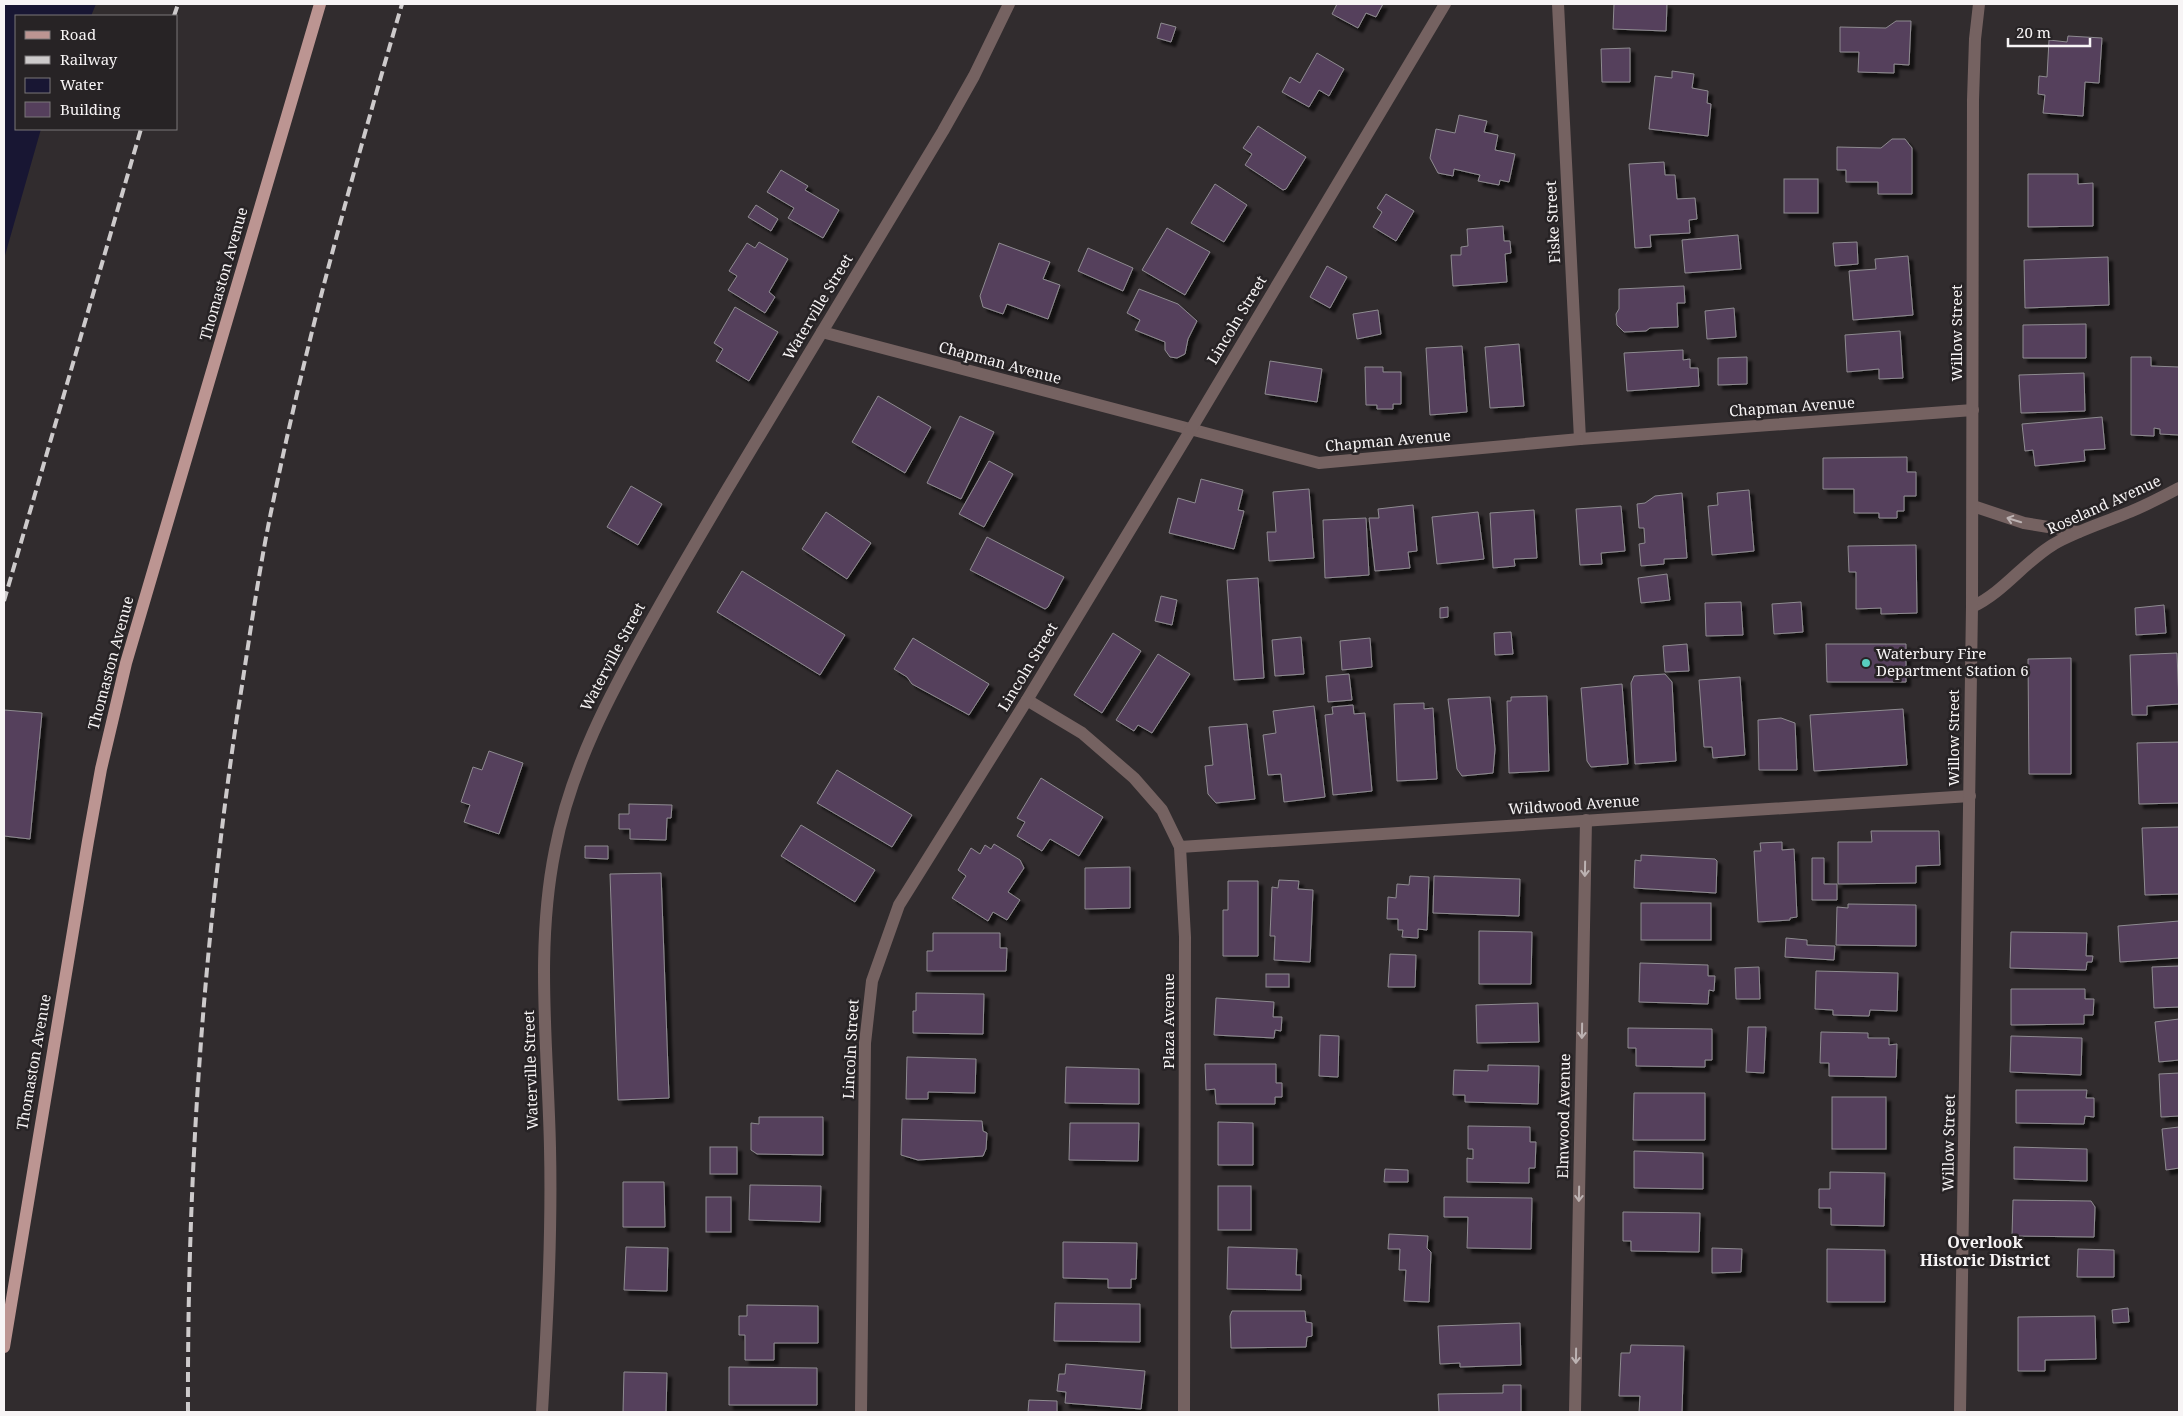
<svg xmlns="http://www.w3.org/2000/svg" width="2183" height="1416" font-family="'Noto Serif',serif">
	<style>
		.water { fill: #181633 }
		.building { fill: #553f5c; stroke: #8e8b90; filter: url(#shadow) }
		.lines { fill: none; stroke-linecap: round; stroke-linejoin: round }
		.minor { stroke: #756261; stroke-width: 12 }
		.major { stroke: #bc9592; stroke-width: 12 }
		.rail { stroke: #cdcacb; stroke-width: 4; stroke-dasharray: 10 5; stroke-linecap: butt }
		.oneway { stroke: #bcb2b2 }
		.poi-dot { fill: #58cec0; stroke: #272325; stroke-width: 2 }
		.labels { text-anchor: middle; stroke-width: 5; stroke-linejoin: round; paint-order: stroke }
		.street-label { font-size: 15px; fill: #f7f4f5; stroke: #272325 }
		.poi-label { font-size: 15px; fill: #f7f4f5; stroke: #272325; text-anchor: start }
		.neighbourhood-label { font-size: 16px; font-weight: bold; fill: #f7f4f5; stroke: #272325 }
	</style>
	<defs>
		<filter id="shadow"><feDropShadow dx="4.5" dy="4.5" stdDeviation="1" flood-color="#0009"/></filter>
	</defs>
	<rect width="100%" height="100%" fill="#312c2e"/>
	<path class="water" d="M4,4H96L91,16H16V129H41L4,259Z"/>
	<g class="building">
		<path d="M1337,4H1383L1376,17L1366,13L1358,28L1332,14Z"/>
		<path d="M1614,4H1667L1666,31L1613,29Z"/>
		<path d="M1896,21H1911L1909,65L1894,64V73L1858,72L1859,52H1840V27L1886,28Z"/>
		<path d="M1161,23L1176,27L1171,42L1157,38Z"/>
		<path d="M2068,36L2102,38L2099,83L2085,82L2083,116L2043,113L2045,95L2038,94L2039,76L2047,77L2049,40L2067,42Z"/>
		<path d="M1630,48V82H1602L1601,49Z"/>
		<path d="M1317,53L1344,69L1329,96L1319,90L1309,107L1282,92L1290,77L1300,83Z"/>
		<path d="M1672,71L1694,74L1692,88L1708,91L1707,103L1711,104L1708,136L1649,129L1655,76L1672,78Z"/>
		<path d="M1459,115L1487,121L1484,132L1498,135L1495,150L1515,154L1509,182L1500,180L1499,185L1478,181L1480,175L1454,169L1453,176L1438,173L1430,158L1436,129L1455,133Z"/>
		<path d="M1258,126L1306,157L1286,189L1283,190L1245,165L1252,154L1243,148Z"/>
		<path d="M1892,139H1905L1912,148V194H1878V182H1846V170H1837V147L1881,148Z"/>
		<path d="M1664,162L1665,175H1675L1677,199L1695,198L1697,219L1689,220L1690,233L1650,235L1651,247L1635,248L1629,164Z"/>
		<path d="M781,170L808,186L805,190L839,210L823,238L788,218L794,208L767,192Z"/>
		<path d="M2028,174H2078V184L2093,183V226L2028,227Z"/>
		<rect x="1784" y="179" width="34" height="34"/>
		<path d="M1215,184L1247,205L1224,242L1191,223Z"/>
		<path d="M1386,194L1414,211L1396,241L1373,227L1382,212L1377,208Z"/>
		<path d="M756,205L778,219L771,231L748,217Z"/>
		<path d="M1503,226L1504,241H1510L1511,253L1505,254L1507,282L1453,286L1451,255H1461V247L1468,246L1467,229Z"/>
		<path d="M1167,228L1210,252L1185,295L1142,270Z"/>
		<path d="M1738,235L1741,269L1685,273L1682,240Z"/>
		<path d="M759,242L788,259L769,292L775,297L765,313L728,290L737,276L729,271L747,243L755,248Z"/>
		<path d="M1857,242L1858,264L1835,266L1833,243Z"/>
		<path d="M999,243L1050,262L1043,279L1060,285L1048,319L1007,304L1003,314L983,307L980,296Z"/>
		<path d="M1088,248L1133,268L1123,291L1078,271Z"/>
		<path d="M1908,256L1913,315L1853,320L1849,271L1876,269L1875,259Z"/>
		<path d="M2108,257L2109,305L2025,308L2024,260Z"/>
		<path d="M1327,266L1347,277L1330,308L1310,297Z"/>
		<path d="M1684,286L1685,303H1677L1678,327L1650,328L1646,331L1624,332L1617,325L1616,314L1619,309V289Z"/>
		<path d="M1139,289L1178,304L1197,321L1188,339L1185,354L1177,358L1170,357L1165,350V342L1135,330L1140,320L1127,313Z"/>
		<path d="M735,307L778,332L749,381L716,361L723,349L714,343Z"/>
		<path d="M1734,308L1736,337L1707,339L1705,311Z"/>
		<path d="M1378,310L1381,334L1357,339L1353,314Z"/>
		<path d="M2086,324V358H2023V325Z"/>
		<path d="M1900,331L1903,378L1879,379V369L1847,372L1845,335Z"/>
		<path d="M1519,344L1524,406L1490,408L1485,347Z"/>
		<path d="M1462,346L1467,412L1430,415L1426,348Z"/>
		<path d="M1683,350V360L1690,359V368H1698L1699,386L1627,391L1624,353Z"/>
		<path d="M1747,357V384L1718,385V358Z"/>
		<path d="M2131,357H2151V366L2179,367V435L2160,434V429L2154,428V436L2131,435Z"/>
		<path d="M1270,361L1322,369L1317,402L1265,394Z"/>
		<path d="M1365,367H1383V372H1401V404H1393V409H1377V405H1366Z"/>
		<path d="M2084,373L2085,411L2021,413L2019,375Z"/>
		<path d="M878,396L931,427L905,473L852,442Z"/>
		<path d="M960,416L994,432L961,499L927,483Z"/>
		<path d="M2102,417L2105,449L2084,450L2085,461L2035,466L2033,450L2025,451L2022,424Z"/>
		<path d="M1907,457V472H1916V496H1904V511H1897V518H1879V513H1854V489H1823V458Z"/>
		<path d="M989,461L1013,474L984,527L959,514Z"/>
		<path d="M1201,479L1243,490L1238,510L1244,511L1234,549L1169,533L1178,498L1195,503Z"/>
		<path d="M631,486L662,504L638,545L607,527Z"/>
		<path d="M1309,489L1314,558L1269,561L1267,532H1276L1273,492Z"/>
		<path d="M1749,490L1754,551L1712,555L1708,506L1718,505L1717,493Z"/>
		<path d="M1682,493L1687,558L1664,559V564L1641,566L1639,544L1645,543L1644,528H1639L1637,504L1645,503L1655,496Z"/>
		<path d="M1413,505L1417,551L1408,552L1410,568L1375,571L1369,518H1379L1378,509Z"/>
		<path d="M1621,506L1625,551L1601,553L1602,564L1580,565L1576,509Z"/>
		<path d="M1534,510L1537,558L1514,559L1515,566L1493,568L1490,513Z"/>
		<path d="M826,512L871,543L847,579L802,549Z"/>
		<path d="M1478,512L1484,559L1437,564L1432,517Z"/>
		<path d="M1366,518L1369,575L1325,578L1323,520Z"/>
		<path d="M987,537L1064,577L1048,607L1045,609L970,570Z"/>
		<path d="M1916,545L1917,613L1881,614V608L1856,609V572H1849L1848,546Z"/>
		<path d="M742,571L845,635L820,675L717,612Z"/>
		<path d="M1667,574L1670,600L1641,603L1638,578Z"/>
		<path d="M1258,578L1264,678L1234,680L1227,580Z"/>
		<path d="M1161,596L1177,600L1172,625L1155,621Z"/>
		<path d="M1741,602L1743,635L1706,636L1705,603Z"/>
		<path d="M1801,602L1803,632L1774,634L1772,604Z"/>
		<path d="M2164,605L2166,633L2136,635L2135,608Z"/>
		<path d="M1448,607V617L1440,618V608Z"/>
		<path d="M1511,632L1513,654L1495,655L1494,633Z"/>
		<path d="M1113,633L1141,651L1102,713L1074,695Z"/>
		<path d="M1301,637L1304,674L1275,676L1272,640Z"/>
		<path d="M913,638L989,684L969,715L912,684L907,677L894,669Z"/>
		<path d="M1370,638L1372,667L1342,670L1340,641Z"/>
		<path d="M1687,644L1689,671L1665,672L1663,646Z"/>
		<path d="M1826,644H1906V682H1827Z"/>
		<path d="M2177,653L2179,704L2147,706V715H2132L2130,655Z"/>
		<path d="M1158,654L1190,674L1152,733L1138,725L1134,731L1116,720Z"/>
		<path d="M2071,658V774H2029L2028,659Z"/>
		<path d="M1349,674L1352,700L1328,702L1326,676Z"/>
		<path d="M1665,674L1672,682L1676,761L1635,764L1631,683L1634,676Z"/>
		<path d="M1740,677L1745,755L1713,758L1712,747H1704L1699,680Z"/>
		<path d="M1622,684L1628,764L1591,767L1587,761L1581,688Z"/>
		<path d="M1547,696L1549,771L1509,773L1507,701H1511V697Z"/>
		<path d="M1490,697L1495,749L1493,773L1462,776L1457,769L1448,699Z"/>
		<path d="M1424,703V709L1433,708L1437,779L1397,781L1394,704Z"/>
		<path d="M1353,705L1354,714L1365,713L1372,791L1333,795L1325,715L1333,714L1332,707Z"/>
		<path d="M1314,706L1325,797L1284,802L1281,774L1268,775L1263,735L1276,733L1273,711Z"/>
		<path d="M1903,709L1907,765L1814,771L1810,715Z"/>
		<path d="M4,710L42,713L30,839L4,836Z"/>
		<path d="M1781,718L1795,723L1797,770H1759L1758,720Z"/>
		<path d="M1247,724L1255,799L1216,803L1208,794L1205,766L1213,765L1209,727Z"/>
		<path d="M2179,742V803L2139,804L2137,743Z"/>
		<path d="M489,751L523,763L499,834L464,822L470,805L461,802L473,767L482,770Z"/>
		<path d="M837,770L912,815L892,847L817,803Z"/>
		<path d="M1041,778L1103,817L1079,856L1050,839L1042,851L1017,836L1025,822L1017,818Z"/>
		<path d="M629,804L672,805L671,818H667L666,840L630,839V829H619V814H629Z"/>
		<path d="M801,825L875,870L855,902L781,856Z"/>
		<path d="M2179,827V894L2145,895L2142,828Z"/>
		<path d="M1871,831H1939L1940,865L1916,866V883L1838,884V842H1872Z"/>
		<path d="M1782,842V850L1794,849L1797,917L1790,918V920L1758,922L1754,851H1761L1760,843Z"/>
		<path d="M994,844L1020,860L1024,868L1008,892L1020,900L1007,920L993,912L988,921L952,898L966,876L958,870L971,848L980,854L985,845L991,849Z"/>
		<path d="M585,846H608V859L585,858Z"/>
		<path d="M1641,855L1715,859L1717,861L1716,893L1634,888L1635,860L1641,861Z"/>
		<path d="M1812,858H1824V884H1837V900H1812Z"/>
		<path d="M1130,867V908L1085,909V868Z"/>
		<path d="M661,873L669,1098L618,1100L610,874Z"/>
		<path d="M1410,876L1429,877L1427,930L1418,929V938L1402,937L1403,930H1398V919H1387L1388,897L1396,898L1397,884L1409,885Z"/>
		<path d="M1434,876L1520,879L1519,916L1433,913Z"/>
		<path d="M1279,880L1299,881L1298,889L1313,890L1310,962L1274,960L1275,936H1270L1272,887L1278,888Z"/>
		<path d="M1228,881H1258V956H1223V910H1228Z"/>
		<rect x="1641" y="903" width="70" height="37"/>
		<path d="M1848,904L1916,905V946L1836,945L1837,907L1848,908Z"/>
		<path d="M2179,921V958L2120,962L2118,926Z"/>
		<path d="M1479,931L1532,932L1531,984H1479Z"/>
		<path d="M2011,932L2087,933L2086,956H2093L2092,962H2087L2086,970L2010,968Z"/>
		<path d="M933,933H1000V948H1007L1006,971H927V951H933Z"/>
		<path d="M1786,938L1807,940V945L1835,946L1834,960L1785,957Z"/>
		<path d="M1390,954L1416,955L1415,987H1388Z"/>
		<path d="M1640,963L1708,965V976H1715L1714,991L1709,990L1708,1004L1639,1002Z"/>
		<path d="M2179,966V1007L2154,1008L2152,967Z"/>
		<path d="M1759,967L1760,999H1736L1735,968Z"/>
		<path d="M1816,971L1898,973L1897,1011L1870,1010L1869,1016L1833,1015V1010L1815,1009Z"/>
		<rect x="1266" y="974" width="23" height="13"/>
		<path d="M2011,989H2085V999H2094L2093,1015H2084V1024L2011,1025Z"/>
		<path d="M916,993L984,994L983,1034L913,1033V1011H916Z"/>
		<path d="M1216,998L1274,1002L1273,1017H1282L1281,1031L1275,1030L1274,1038L1214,1035Z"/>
		<path d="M1538,1003L1539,1042L1477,1043L1476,1005Z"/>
		<path d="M2179,1019V1060L2159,1062L2155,1022Z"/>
		<path d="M1748,1027H1766L1764,1073L1746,1072Z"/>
		<path d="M1628,1028L1712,1029V1060H1705V1067L1636,1066V1048H1628Z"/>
		<path d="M1821,1032L1868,1033V1038H1889V1045L1897,1044L1896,1077L1829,1076V1063H1820Z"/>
		<path d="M1320,1035L1339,1036L1338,1077L1319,1076Z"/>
		<path d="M2011,1036L2082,1038L2081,1075L2010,1072Z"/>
		<path d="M907,1057L976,1059L975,1093L928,1092V1099H906Z"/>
		<path d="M1205,1064H1276V1083H1282V1097H1275V1104H1216L1215,1089L1206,1090Z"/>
		<path d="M1488,1065L1539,1066L1538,1104L1465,1102V1095H1453L1454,1070L1488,1071Z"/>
		<path d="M1066,1067L1139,1069V1104L1065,1103Z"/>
		<path d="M2179,1073V1116L2161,1117L2159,1074Z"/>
		<path d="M2016,1090H2087L2086,1098H2094V1117L2085,1116L2084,1124L2016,1123Z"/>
		<path d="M1634,1093H1705V1140H1633Z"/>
		<rect x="1832" y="1097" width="54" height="52"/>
		<path d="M759,1117H823V1155L757,1154L751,1150V1123L759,1124Z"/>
		<path d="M902,1119L982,1121L983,1131L987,1133L986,1149L983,1156L918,1160L901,1155Z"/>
		<path d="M1218,1122L1253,1123V1165H1218Z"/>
		<path d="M1070,1123H1139L1138,1161L1069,1160Z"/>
		<path d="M1468,1126L1530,1127V1142H1536L1535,1168H1529V1183L1467,1182V1158L1473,1159V1149H1468Z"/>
		<path d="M2179,1127V1168L2166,1170L2162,1129Z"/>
		<rect x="710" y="1147" width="27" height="27"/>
		<path d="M2014,1147L2087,1149V1181L2014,1179Z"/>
		<path d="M1634,1151L1703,1153V1189L1634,1188Z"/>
		<path d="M1385,1169L1408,1170V1182H1384Z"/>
		<path d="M1830,1172L1885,1173L1884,1226L1831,1225V1208H1819V1189H1830Z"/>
		<path d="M623,1182H664L665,1227H623Z"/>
		<path d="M750,1185L821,1186L820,1222L749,1220Z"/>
		<rect x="1218" y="1186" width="33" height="44"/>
		<rect x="706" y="1197" width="25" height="35"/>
		<path d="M1444,1197L1532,1198L1531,1249L1467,1248L1468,1217H1444Z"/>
		<path d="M2013,1200L2091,1201L2095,1207L2094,1237L2012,1236Z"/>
		<path d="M1623,1212L1700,1213L1699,1252L1631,1251V1241H1623Z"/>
		<path d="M1389,1234L1428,1236L1427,1248L1431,1252L1429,1302L1404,1301L1406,1270H1399L1400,1249H1388Z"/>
		<path d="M1063,1242L1137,1243L1136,1279H1131V1288H1108V1279L1063,1278Z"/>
		<path d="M626,1247L668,1248L667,1291L624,1290Z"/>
		<path d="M1228,1247L1297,1249L1296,1275H1301V1290L1227,1289Z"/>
		<path d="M1712,1248L1742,1249L1741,1272L1712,1273Z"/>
		<path d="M1827,1249L1885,1250V1302H1827Z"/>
		<path d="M2078,1249L2114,1250V1277H2077Z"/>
		<path d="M1055,1303L1140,1304V1342L1054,1341Z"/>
		<path d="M747,1305L818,1306V1343H774V1360H745V1335H739V1316H747Z"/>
		<path d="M2128,1308L2129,1322L2113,1323L2112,1310Z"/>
		<path d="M1232,1311H1305L1306,1322L1312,1323V1336L1307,1337L1306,1347L1231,1348L1230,1316Z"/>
		<path d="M2095,1316L2096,1359L2045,1360V1371H2018V1317Z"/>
		<path d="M1520,1323L1521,1365L1460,1367V1363L1440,1364L1438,1326Z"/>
		<path d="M1631,1345L1684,1346L1682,1412H1639L1640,1396H1619L1621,1353H1630Z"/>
		<path d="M1066,1364L1145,1371L1141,1409L1065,1403L1066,1392L1057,1391L1059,1374H1065Z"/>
		<path d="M729,1367L817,1368V1405H729Z"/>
		<path d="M624,1372L667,1373L666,1412H623Z"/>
		<path d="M1503,1385H1521V1412H1439L1438,1394L1503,1393Z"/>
		<path d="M1029,1400L1057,1401V1412H1028Z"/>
	</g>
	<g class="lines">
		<g class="minor">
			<path d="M1558,4L1580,439"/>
			<path d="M822,332L1319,463L1580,439L1973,410"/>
			<path d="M1973,506L2024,523L2079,532"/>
			<path d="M1972,607C2004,592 2024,562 2054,544C2077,531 2103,523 2127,513C2145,506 2162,497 2179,488"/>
			<path d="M1027,700L1082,733L1134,778L1162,810L1180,847L1185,937L1184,1412"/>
			<path d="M1180,847L1970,796"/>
			<path d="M542,1412C547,1324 552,1236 550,1148C548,1049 535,949 555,850C571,767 610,694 651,621C676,576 702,532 728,488C799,369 871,250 943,131L974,76L1009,4"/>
			<path d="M861,1412L865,1043L872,981L899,905L1027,700L1190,431L1445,4"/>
			<path d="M1575,1412L1586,820"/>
			<path d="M1960,1412L1972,607L1973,100L1975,39L1979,4"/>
		</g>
		<path class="major" d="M4,1347L88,841L101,769L126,663L320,4"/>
		<g class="rail">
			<path d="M174,16L178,4"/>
			<path d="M4,601L141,129"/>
			<path d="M188,1412C187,1179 203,948 237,717C248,649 257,580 271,512C306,340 353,172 402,4"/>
		</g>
	</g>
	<defs><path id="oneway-shaft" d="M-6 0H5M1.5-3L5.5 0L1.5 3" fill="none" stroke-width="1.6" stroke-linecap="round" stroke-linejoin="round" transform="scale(1.25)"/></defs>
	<g class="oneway">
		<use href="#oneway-shaft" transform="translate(2014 520) rotate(-163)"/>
		<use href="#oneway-shaft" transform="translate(1585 869) rotate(91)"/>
		<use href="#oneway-shaft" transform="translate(1582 1031) rotate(91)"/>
		<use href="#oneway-shaft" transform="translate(1579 1194) rotate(91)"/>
		<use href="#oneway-shaft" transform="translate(1576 1356) rotate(91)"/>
	</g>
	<circle class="poi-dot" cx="1866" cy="663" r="5"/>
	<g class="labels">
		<g class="street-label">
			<text transform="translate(1553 222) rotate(-93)" y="5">Fiske Street</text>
			<text transform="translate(224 274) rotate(-74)" y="5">Thomaston Avenue</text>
			<text transform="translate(818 307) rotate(-59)" y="5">Waterville Street</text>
			<text transform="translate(1237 320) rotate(-59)" y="5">Lincoln Street</text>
			<text transform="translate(1957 333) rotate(-90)" y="5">Willow Street</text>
			<text transform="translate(1000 363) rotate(15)" y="5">Chapman Avenue</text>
			<text transform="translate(1792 407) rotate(-4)" y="5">Chapman Avenue</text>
			<text transform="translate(1388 441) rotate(-5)" y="5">Chapman Avenue</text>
			<text transform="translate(2104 505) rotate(-24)" y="5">Roseland Avenue</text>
			<text transform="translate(613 657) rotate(-62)" y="5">Waterville Street</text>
			<text transform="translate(111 663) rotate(-75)" y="5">Thomaston Avenue</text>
			<text transform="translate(1028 667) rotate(-59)" y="5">Lincoln Street</text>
			<text transform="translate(1954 738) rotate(-90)" y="5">Willow Street</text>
			<text transform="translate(1574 805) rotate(-4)" y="5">Wildwood Avenue</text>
			<text transform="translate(1169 1021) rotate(-90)" y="5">Plaza Avenue</text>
			<text transform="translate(851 1049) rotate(-87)" y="5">Lincoln Street</text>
			<text transform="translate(34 1062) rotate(-80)" y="5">Thomaston Avenue</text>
			<text transform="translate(531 1070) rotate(-92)" y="5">Waterville Street</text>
			<text transform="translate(1564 1116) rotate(-89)" y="5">Elmwood Avenue</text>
			<text transform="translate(1949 1143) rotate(-89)" y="5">Willow Street</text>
		</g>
		<g class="poi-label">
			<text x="1876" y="659">Waterbury Fire<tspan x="1876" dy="17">Department Station 6</tspan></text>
		</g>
		<g class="neighbourhood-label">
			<text x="1985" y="1248">Overlook<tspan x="1985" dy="18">Historic District</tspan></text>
		</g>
	</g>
	<rect width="2183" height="1416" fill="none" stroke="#f7f4f5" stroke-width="10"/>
	<rect x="15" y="15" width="162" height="115" fill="#272325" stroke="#7a7778"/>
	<rect x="25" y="31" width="25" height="8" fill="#bc9592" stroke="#7a7778"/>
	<text x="60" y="40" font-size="15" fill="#f7f4f5">Road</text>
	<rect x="25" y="56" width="25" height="8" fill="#cdcacb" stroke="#7a7778"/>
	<text x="60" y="65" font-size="15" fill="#f7f4f5">Railway</text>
	<rect x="25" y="78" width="25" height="15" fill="#181633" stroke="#7a7778"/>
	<text x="60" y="90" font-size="15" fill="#f7f4f5">Water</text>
	<rect x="25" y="102" width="25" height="15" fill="#553f5c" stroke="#7a7778"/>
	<text x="60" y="115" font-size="15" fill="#f7f4f5">Building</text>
	<path d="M2008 38v8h82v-8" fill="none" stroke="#f7f4f5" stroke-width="2.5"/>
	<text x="2016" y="38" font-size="15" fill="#f7f4f5" stroke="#272325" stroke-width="4" paint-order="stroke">20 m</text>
</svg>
